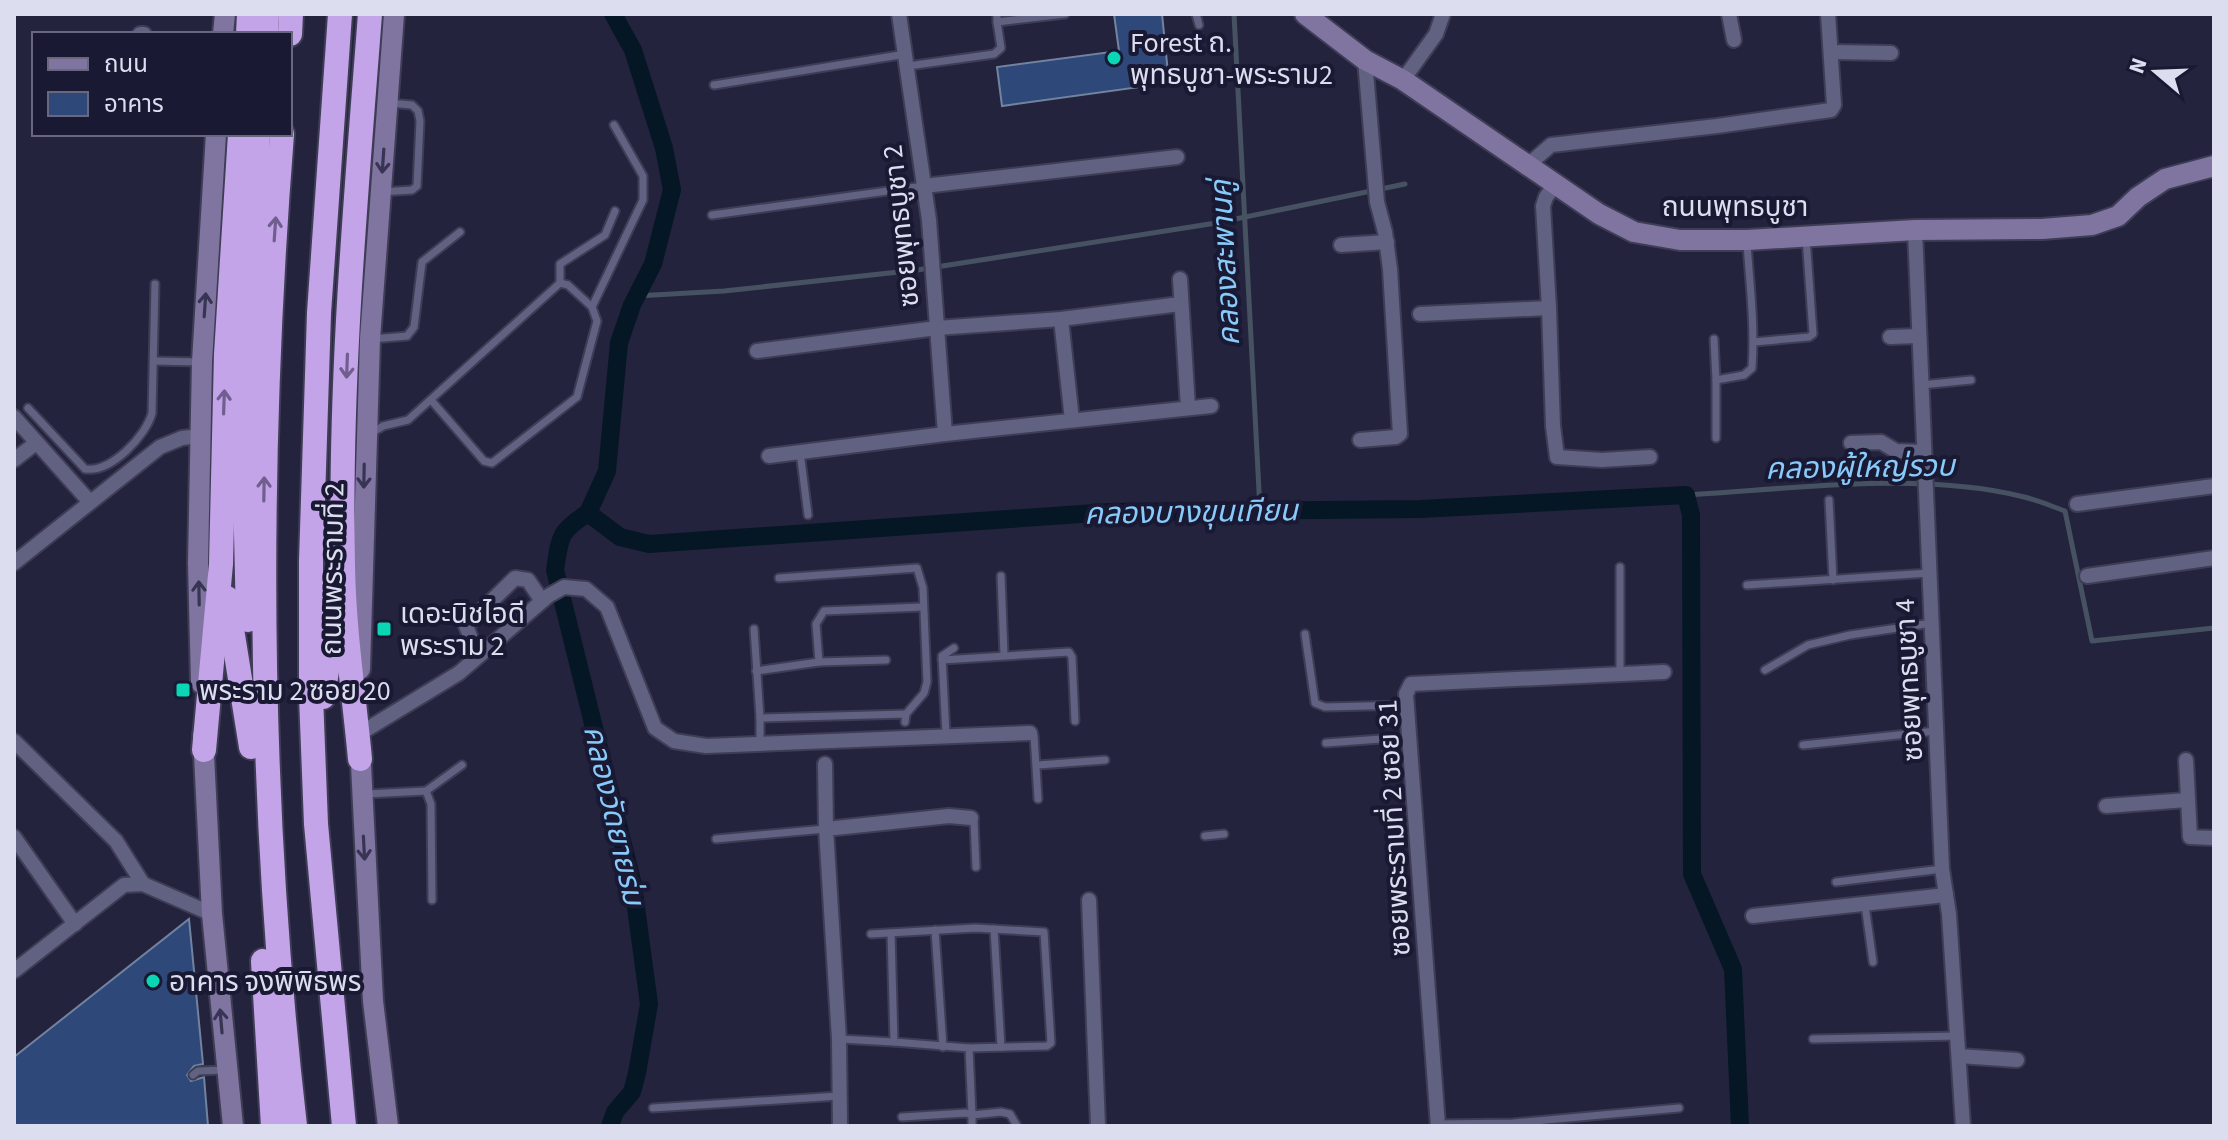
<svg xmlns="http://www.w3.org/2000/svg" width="2228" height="1140" font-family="'Source Sans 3','Noto Sans Thai',sans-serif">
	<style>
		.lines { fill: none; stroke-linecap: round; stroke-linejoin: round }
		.stream { stroke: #465261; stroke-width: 5 }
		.canal { stroke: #051724; stroke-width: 18 }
		.building { fill: #2e4879; stroke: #7283a0; stroke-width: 2 }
		.lane-casing { stroke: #3f3d55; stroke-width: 11 }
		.street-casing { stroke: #3f3d55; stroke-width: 18 }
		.secondary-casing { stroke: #3f3d55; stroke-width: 24 }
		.highway-casing { stroke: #3f3d55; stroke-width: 28 }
		.lane { stroke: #616181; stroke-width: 7 }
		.street { stroke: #616181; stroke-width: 14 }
		.secondary { stroke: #7f75a0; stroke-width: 20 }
		.highway { stroke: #c4a4e9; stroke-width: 24 }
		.oneway { stroke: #383554 }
		.oneway2 { stroke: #6f5e8e }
		.poi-dot { fill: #0ad5b5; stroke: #1a1933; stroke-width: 3 }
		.labels { text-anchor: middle; stroke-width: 8; stroke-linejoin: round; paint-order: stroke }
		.poi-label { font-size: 28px; fill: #dcddef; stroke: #1a1933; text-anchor: start }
		.street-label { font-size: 28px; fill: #dcddef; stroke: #1a1933 }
		.water-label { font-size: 30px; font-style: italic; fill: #88cafa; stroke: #1a1933 }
	</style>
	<rect width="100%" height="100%" fill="#24233e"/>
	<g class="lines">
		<g class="stream">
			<path d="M1234,14L1260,510"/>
			<path d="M636,296L724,291L917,270L1216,223L1405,184"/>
			<path d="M1686,495C1792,489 1921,471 2024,497C2037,500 2051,506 2065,511L2092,641L2214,628"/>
		</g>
		<g class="canal">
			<path d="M613,14L633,50L664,148L672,190L653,264L632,305L619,343L607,471L588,513L620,537L649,544L1110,512L1420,509L1686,495L1691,515L1692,874L1733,969L1740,1126"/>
			<path d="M588,513C559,531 560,537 555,570L633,885L649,1004L637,1073L632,1092L615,1112L610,1126"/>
		</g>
	</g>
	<g class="building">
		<path d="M1114,14H1162L1169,83L1002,106L997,67L1119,51Z"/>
		<path d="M189,919L203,1064L194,1066L187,1075L191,1081L204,1077L208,1126H14V1057Z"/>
	</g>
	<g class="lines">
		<g class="lane-casing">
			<g id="lane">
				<path d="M997,14V22L1065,14"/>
				<path d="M1196,14L1199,25"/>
				<path d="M908,66L994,54L1001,48L997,22"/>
				<path d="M714,85L906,54"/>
				<path d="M381,192L412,190L417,186L420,121L418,111L412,105L389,103"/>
				<path d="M712,215L924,186"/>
				<path d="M560,283V264L605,235L615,211"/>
				<path d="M592,307L643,200V176L614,125"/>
				<path d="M372,339L407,336L414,327L422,262L460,232"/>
				<path d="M1714,339L1716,380L1744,375L1752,368C1755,326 1750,286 1747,244"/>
				<path d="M1754,342L1809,337L1813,334L1806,237"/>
				<path d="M154,361L200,362"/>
				<path d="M1716,380V438"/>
				<path d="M1921,385L1971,380"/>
				<path d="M28,408L85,469C111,473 146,436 152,413L155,284"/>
				<path d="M370,434L383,426L408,420L560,283L568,285L592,307L597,321L577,397L492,463L484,461L431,400"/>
				<path d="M800,452L808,515"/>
				<path d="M1829,500L1833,580"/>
				<path d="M1620,567V673"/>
				<path d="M1001,576L1004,655"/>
				<path d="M779,578L917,568L923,588L927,682L924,693L906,714"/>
				<path d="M1747,585L1929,573"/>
				<path d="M754,629L760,718L906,714L905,722"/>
				<path d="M1305,634L1315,703L1325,707L1407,705"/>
				<path d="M942,660L1069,652L1072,657L1075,721"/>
				<path d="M819,662L886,660"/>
				<path d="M1765,670L1808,645L1850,635L1932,623"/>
				<path d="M756,671L819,662L816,624L824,611L922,607"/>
				<path d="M760,718V743"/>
				<path d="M1030,733L1034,735L1038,799"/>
				<path d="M946,735L942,656L954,648"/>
				<path d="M1326,743L1381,739L1386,742L1387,752"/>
				<path d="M1803,745L1936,731"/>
				<path d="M1038,765L1105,760"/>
				<path d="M426,791L462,765"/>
				<path d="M366,794L426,791L431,804L432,900"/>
				<path d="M971,818L974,821L976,867"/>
				<path d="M1205,836L1224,834"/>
				<path d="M716,839L825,829"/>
				<path d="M1836,882L1942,869"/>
				<path d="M1865,905L1873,962"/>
				<path d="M994,929L1001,1047"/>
				<path d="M935,930L943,1047"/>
				<path d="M891,933L894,1042L969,1048L972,1115L1001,1112L1010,1114L1017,1126"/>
				<path d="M871,934L975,928L1044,932L1051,1043L1047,1046L969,1048"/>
				<path d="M840,1039L894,1042"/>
				<path d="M1813,1039L1957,1036"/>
				<path d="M193,1075L198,1071L225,1070"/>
				<path d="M653,1108L839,1096"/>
				<path d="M902,1117L966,1113L972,1115V1126"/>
				<path d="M1438,1124L1513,1123L1679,1108"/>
			</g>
		</g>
		<g class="street-casing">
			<g id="street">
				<path d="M899,14L929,220L945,434"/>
				<path d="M1729,14L1734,40"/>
				<path d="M140,34H144"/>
				<path d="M1831,52L1891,53"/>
				<path d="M1403,80L1436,34L1443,14"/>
				<path d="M1527,166L1551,145L1717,126L1831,110L1834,105L1828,14"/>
				<path d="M924,186L1177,157"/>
				<path d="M1915,230L1942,869L1949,914L1963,1126"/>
				<path d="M1341,245L1387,242"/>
				<path d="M1180,279L1188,408"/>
				<path d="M1549,308L1553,426L1557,457L1602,460L1650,457"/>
				<path d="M1420,314L1549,308L1543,206L1546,197L1555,185"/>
				<path d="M1061,319L1072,420"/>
				<path d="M1890,337L1918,336"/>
				<path d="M757,351L937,328L1061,319L1180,304"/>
				<path d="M14,417L89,501"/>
				<path d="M1360,440L1396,437L1400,434L1390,269L1385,232L1377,202L1365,60"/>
				<path d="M1851,443L1881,442L1896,451L1922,452"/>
				<path d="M769,456L945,434L1211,406"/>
				<path d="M14,460L36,443"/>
				<path d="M2077,504L2214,486"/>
				<path d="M14,563L160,447L182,438L200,436"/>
				<path d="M2087,576L2214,558"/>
				<path d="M478,656L466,626L515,578L528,580L542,601"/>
				<path d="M359,734L459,673L548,596L564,587L586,589L607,607L655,728L674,741L706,746L1030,733"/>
				<path d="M14,741L116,841L143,884"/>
				<path d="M2186,760L2190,837L2214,838"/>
				<path d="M825,764L826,829"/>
				<path d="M2106,806L2187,800"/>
				<path d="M14,837L75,924"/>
				<path d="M1089,900L1098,1126"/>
				<path d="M1753,916L1946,895"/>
				<path d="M14,971L124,885L143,884L212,914"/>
				<path d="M1959,1056L2017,1060"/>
				<path d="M840,1126L839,1039L826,829L949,816L971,818"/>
				<path d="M1438,1126L1406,694L1411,684L1664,672"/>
			</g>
		</g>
		<g class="secondary-casing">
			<g id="secondary">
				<path d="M1305,14L1365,60L1403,80L1599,214L1634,232L1680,240H1747L1915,230L2042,229L2092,225L2118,216L2138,197L2165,179L2214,166"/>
				<path d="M223,34L225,14"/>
				<path d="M360,669L370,339L394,14"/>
				<path d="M201,683L198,563L202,362L216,134"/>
				<path d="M203,735L212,914L233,1126"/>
				<path d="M360,745L373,1001L388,1126"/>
			</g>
		</g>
		<g class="highway-casing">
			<g id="highway">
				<path d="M340,14L319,313L311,562V696L316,824L344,1126"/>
				<path d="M248,34L249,14"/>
				<path d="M266,34L267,14"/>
				<path d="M290,34L291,14"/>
				<path d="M282,134C256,464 257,797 295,1126"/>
				<path d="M227,598L251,747"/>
				<path d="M248,620L244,445L258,134"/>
				<path d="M323,697L337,606"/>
				<path d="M204,750L221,564L226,354L240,134"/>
				<path d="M360,759C354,695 344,630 343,566C339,382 356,197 370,14"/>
				<path d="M263,961L273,1126"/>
			</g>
		</g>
		<use href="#lane" class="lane"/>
		<use href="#street" class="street"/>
		<use href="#secondary" class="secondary"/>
		<use href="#highway" class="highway"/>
	</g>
	<defs><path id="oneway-shaft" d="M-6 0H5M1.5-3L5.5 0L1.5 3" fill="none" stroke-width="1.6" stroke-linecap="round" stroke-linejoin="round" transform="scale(2)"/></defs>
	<g class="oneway">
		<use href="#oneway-shaft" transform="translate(383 161) rotate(94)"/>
		<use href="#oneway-shaft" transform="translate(205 305) rotate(-86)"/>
		<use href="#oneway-shaft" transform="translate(364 476) rotate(91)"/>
		<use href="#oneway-shaft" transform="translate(199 593) rotate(-91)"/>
		<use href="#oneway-shaft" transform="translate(364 848) rotate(87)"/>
		<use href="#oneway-shaft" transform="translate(221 1021) rotate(-95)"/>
	</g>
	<g class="oneway2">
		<use href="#oneway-shaft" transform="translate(275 229) rotate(-86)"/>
		<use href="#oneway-shaft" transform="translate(347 366) rotate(92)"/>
		<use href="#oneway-shaft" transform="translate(224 402) rotate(-88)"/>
		<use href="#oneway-shaft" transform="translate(264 489) rotate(-89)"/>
	</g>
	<g class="poi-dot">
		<circle cx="1114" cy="58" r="8"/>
		<rect x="376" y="621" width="16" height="16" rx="4"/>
		<rect x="175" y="682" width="16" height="16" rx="4"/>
		<circle cx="153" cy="981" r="8"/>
	</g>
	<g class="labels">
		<g class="poi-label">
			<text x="1130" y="52">Forest ถ.<tspan x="1130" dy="32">พุทธบูชา-พระราม2</tspan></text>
			<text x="400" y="623">เดอะนิชไอดี<tspan x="400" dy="32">พระราม 2</tspan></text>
			<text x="199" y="700">พระราม 2 ซอย 20</text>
			<text x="169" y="991">อาคาร จงพิพิธพร</text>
		</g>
		<g class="street-label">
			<text x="1735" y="216">ถนนพุทธบูชา</text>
			<text transform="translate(900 226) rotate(-96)" y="10">ซอยพุทธบูชา 2</text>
			<text transform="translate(332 569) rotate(-89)" y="10">ถนนพระรามที่ 2</text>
			<text transform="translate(1908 680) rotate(-93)" y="10">ซอยพุทธบูชา 4</text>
			<text transform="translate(1393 828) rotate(-93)" y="10">ซอยพระรามที่ 2 ซอย 31</text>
		</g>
		<g class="water-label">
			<text transform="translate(1225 263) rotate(-93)" y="10">คลองสะพานคู่</text>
			<text transform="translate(1860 467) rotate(-1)" y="10">คลองผู้ใหญ่รวบ</text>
			<text transform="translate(1191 512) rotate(-1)" y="10">คลองบางขุนเทียน</text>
			<text transform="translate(614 815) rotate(77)" y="10">คลองวัดยายร่ม</text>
		</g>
	</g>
	<rect width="2228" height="1140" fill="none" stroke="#dcddef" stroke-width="32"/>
	<rect x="32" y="32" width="260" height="104" fill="#1a1933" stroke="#68677e" stroke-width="2"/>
	<rect x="48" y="58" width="40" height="12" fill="#7f75a0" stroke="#68677e" stroke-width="2"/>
	<text x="104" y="72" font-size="24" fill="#dcddef">ถนน</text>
	<rect x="48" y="92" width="40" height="24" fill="#2e4879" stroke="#68677e" stroke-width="2"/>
	<text x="104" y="112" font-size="24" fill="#dcddef">อาคาร</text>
	<g transform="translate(2156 72) rotate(289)" stroke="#1a1933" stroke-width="6" paint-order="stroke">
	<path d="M0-6L14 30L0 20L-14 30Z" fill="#dcddef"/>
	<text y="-12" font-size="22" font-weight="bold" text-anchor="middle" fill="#dcddef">N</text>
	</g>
</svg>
